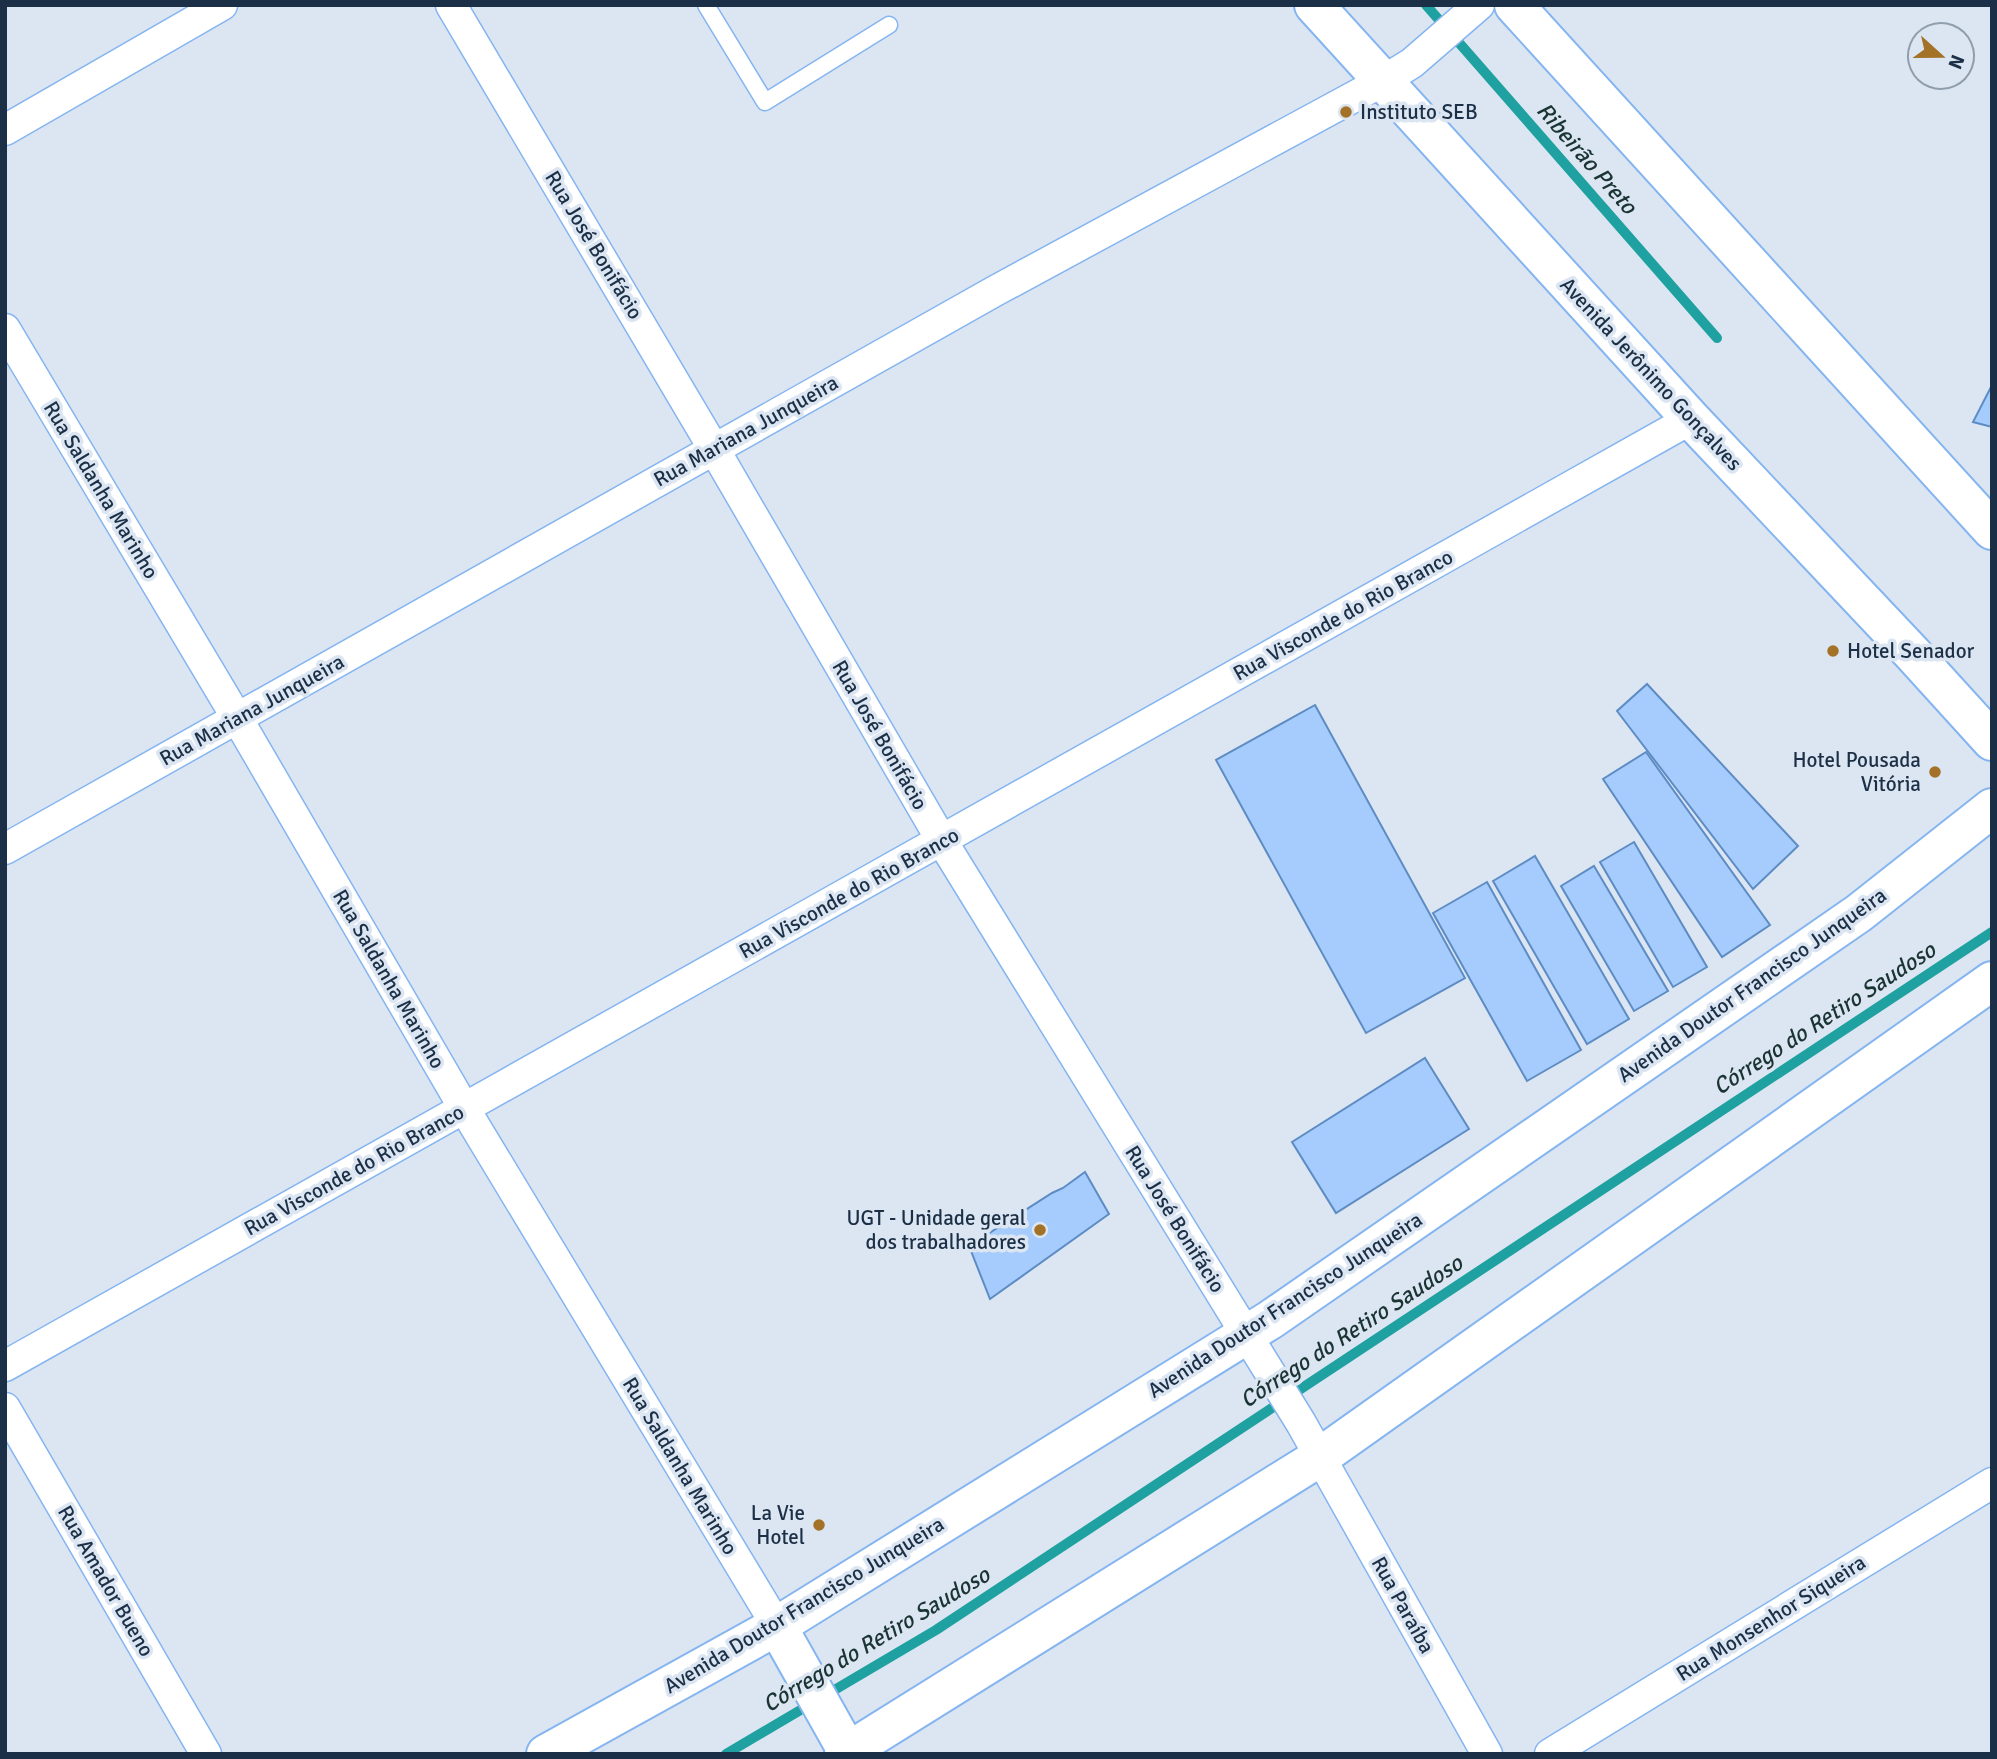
<svg xmlns="http://www.w3.org/2000/svg" width="1997" height="1759" font-family="Signika,sans-serif">
	<style>
		.lines { fill: none; stroke-linecap: round; stroke-linejoin: round }
		.stream { stroke: #1ea1a0; stroke-width: 10 }
		.building { fill: #a5ccfd; stroke: #5d8cc4; stroke-width: 2 }
		.service-casing { stroke: #85b5f0; stroke-width: 19 }
		.minor-casing { stroke: #85b5f0; stroke-width: 33 }
		.tertiary-casing { stroke: #85b5f0; stroke-width: 42 }
		.primary-casing { stroke: #85b5f0; stroke-width: 42 }
		.service { stroke: #fff; stroke-width: 16 }
		.minor { stroke: #fff; stroke-width: 30 }
		.tertiary { stroke: #fff; stroke-width: 38 }
		.primary { stroke: #fff; stroke-width: 38 }
		.poi-dot { fill: #a37227; stroke: #dce6f2; stroke-width: 2.5 }
		.labels { text-anchor: middle; stroke-width: 7; stroke-linejoin: round; paint-order: stroke }
		.poi-label { font-size: 21px; fill: #1b2f46; stroke: #dce6f2; text-anchor: end }
		.street-label { font-size: 21px; fill: #1b2f46; stroke: #dce6f2 }
		.water-label { font-size: 23px; font-style: italic; fill: #1a3433; stroke: #dce6f2 }
	</style>
	<rect width="100%" height="100%" fill="#dce6f2"/>
	<g class="lines">
		<g class="stream">
			<path d="M1426,5L1717,338"/>
			<path d="M726,1754L936,1630L1992,932"/>
		</g>
	</g>
	<g class="building">
		<path d="M1992,385V427L1973,422Z"/>
		<path d="M1647,684L1798,846L1753,889L1617,711Z"/>
		<path d="M1315,705L1465,978L1366,1033L1216,760Z"/>
		<path d="M1646,752L1770,925L1722,957L1603,779Z"/>
		<path d="M1634,842L1707,967L1673,987L1600,862Z"/>
		<path d="M1535,856L1629,1019L1587,1044L1493,881Z"/>
		<path d="M1594,866L1668,991L1634,1011L1561,886Z"/>
		<path d="M1487,882L1581,1050L1527,1081L1433,913Z"/>
		<path d="M1425,1058L1469,1129L1336,1213L1292,1142Z"/>
		<path d="M1085,1172L1109,1214L990,1299L969,1246L1052,1193L1063,1188Z"/>
	</g>
	<g class="lines">
		<g class="service-casing">
			<path id="service" d="M706,5L765,102L889,25"/>
		</g>
		<g class="minor-casing">
			<g id="minor">
				<path d="M451,5L714,449L942,841L1301,1423L1487,1754"/>
				<path d="M5,130L222,5"/>
				<path d="M5,329L237,718L464,1108L777,1626"/>
				<path d="M5,849L995,291L1383,81L1412,63L1479,5"/>
				<path d="M5,1366L1691,419"/>
				<path d="M5,1408L206,1754"/>
				<path d="M1550,1754L1992,1483"/>
			</g>
		</g>
		<g class="tertiary-casing">
			<path id="tertiary" d="M777,1626L849,1754"/>
		</g>
		<g class="primary-casing">
			<g id="primary">
				<path d="M1314,5L1691,419L1912,653L1992,741"/>
				<path d="M1514,5L1992,530"/>
				<path d="M546,1754L777,1626L1270,1320L1859,913L1992,808"/>
				<path d="M844,1754L1320,1457L1992,981"/>
			</g>
		</g>
		<use href="#service" class="service"/>
		<use href="#minor" class="minor"/>
		<use href="#tertiary" class="tertiary"/>
		<use href="#primary" class="primary"/>
	</g>
	<g class="poi-dot">
		<circle cx="1346" cy="112" r="7"/>
		<circle cx="1833" cy="651" r="7"/>
		<circle cx="1935" cy="772" r="7"/>
		<circle cx="1040" cy="1230" r="7"/>
		<circle cx="819" cy="1525" r="7"/>
	</g>
	<g class="labels">
		<g class="poi-label">
			<text x="1360" y="119" text-anchor="start">Instituto SEB</text>
			<text x="1847" y="658" text-anchor="start">Hotel Senador</text>
			<text x="1921" y="767">Hotel Pousada<tspan x="1921" dy="24">Vitória</tspan></text>
			<text x="1026" y="1225">UGT - Unidade geral<tspan x="1026" dy="24">dos trabalhadores</tspan></text>
			<text x="805" y="1520">La Vie<tspan x="805" dy="24">Hotel</tspan></text>
		</g>
		<g class="street-label">
			<text transform="translate(594 245) rotate(59)" y="7">Rua José Bonifácio</text>
			<text transform="translate(1651 374) rotate(47)" y="7">Avenida Jerônimo Gonçalves</text>
			<text transform="translate(746 431) rotate(-29)" y="7">Rua Mariana Junqueira</text>
			<text transform="translate(101 490) rotate(59)" y="7">Rua Saldanha Marinho</text>
			<text transform="translate(1343 615) rotate(-29)" y="7">Rua Visconde do Rio Branco</text>
			<text transform="translate(252 710) rotate(-29)" y="7">Rua Mariana Junqueira</text>
			<text transform="translate(880 735) rotate(60)" y="7">Rua José Bonifácio</text>
			<text transform="translate(849 893) rotate(-29)" y="7">Rua Visconde do Rio Branco</text>
			<text transform="translate(389 979) rotate(60)" y="7">Rua Saldanha Marinho</text>
			<text transform="translate(1752 985) rotate(-35)" y="7">Avenida Doutor Francisco Junqueira</text>
			<text transform="translate(354 1170) rotate(-29)" y="7">Rua Visconde do Rio Branco</text>
			<text transform="translate(1175 1219) rotate(58)" y="7">Rua José Bonifácio</text>
			<text transform="translate(1285 1305) rotate(-33)" y="7">Avenida Doutor Francisco Junqueira</text>
			<text transform="translate(680 1466) rotate(59)" y="7">Rua Saldanha Marinho</text>
			<text transform="translate(106 1581) rotate(60)" y="7">Rua Amador Bueno</text>
			<text transform="translate(804 1605) rotate(-31)" y="7">Avenida Doutor Francisco Junqueira</text>
			<text transform="translate(1403 1605) rotate(61)" y="7">Rua Paraíba</text>
			<text transform="translate(1771 1618) rotate(-32)" y="7">Rua Monsenhor Siqueira</text>
		</g>
		<g class="water-label">
			<text transform="translate(1587 158) rotate(49)" y="8">Ribeirão Preto</text>
			<text transform="translate(1824 1018) rotate(-33)" y="8">Córrego do Retiro Saudoso</text>
			<text transform="translate(1351 1331) rotate(-33)" y="8">Córrego do Retiro Saudoso</text>
			<text transform="translate(876 1639) rotate(-31)" y="8">Córrego do Retiro Saudoso</text>
		</g>
	</g>
	<rect width="1997" height="1759" fill="none" stroke="#1b2f46" stroke-width="14"/>
	<g transform="translate(1941 56) rotate(111)"><circle r="33" fill="#dce6f2" stroke="#8f9dad" stroke-width="2"/>
	<path d="M0-5L12 26L0 18L-12 26Z" fill="#a37227"/>
	<text y="-10" font-size="19" font-weight="bold" text-anchor="middle" fill="#1b2f46">N</text>
	</g>
</svg>
